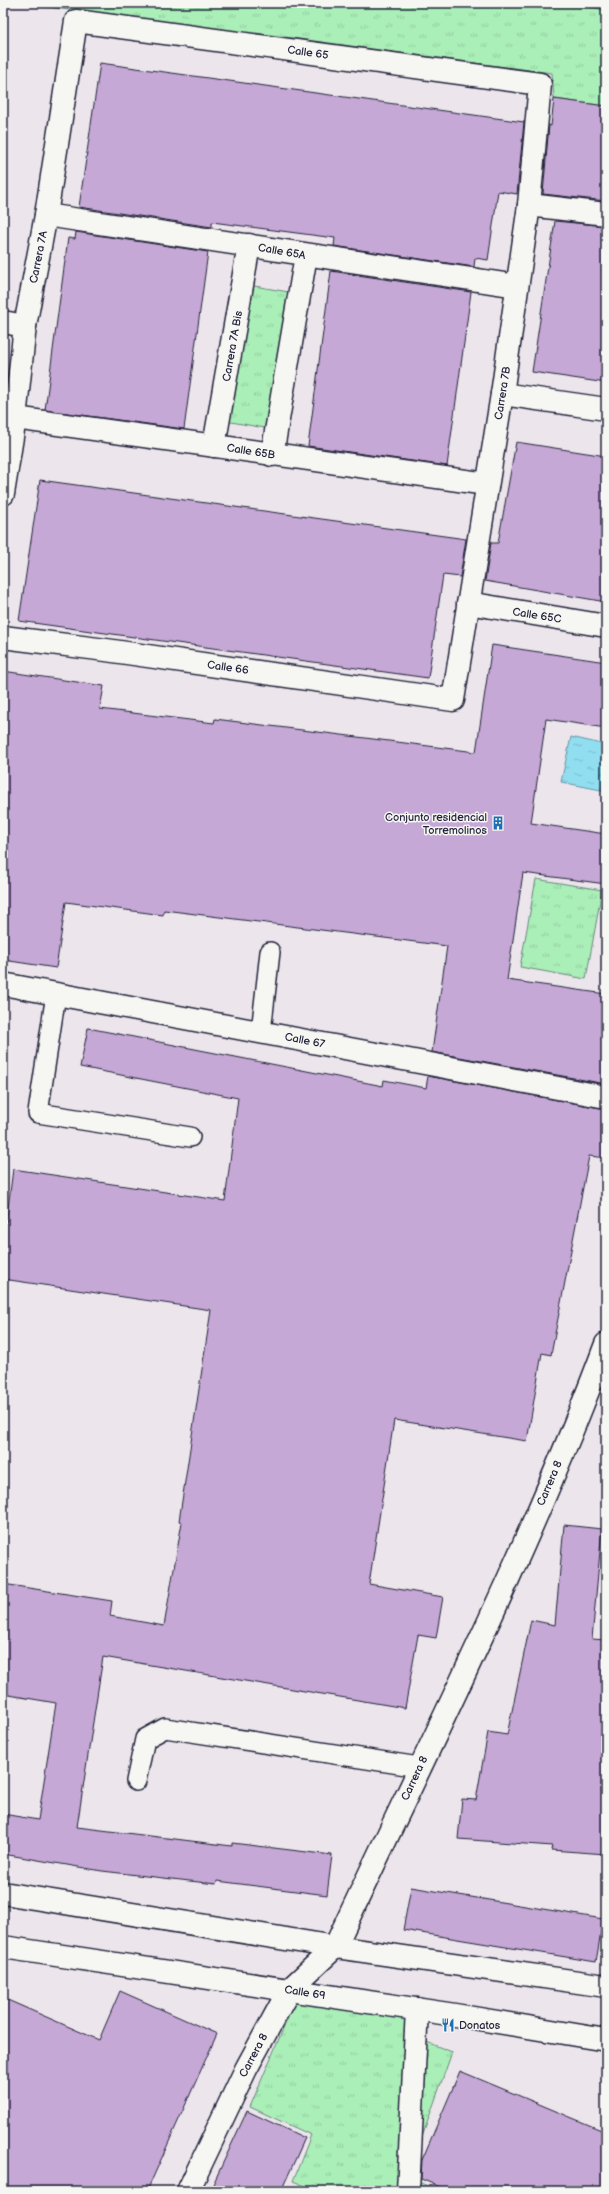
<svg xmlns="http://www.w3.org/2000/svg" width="609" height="2194" font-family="'Balsamiq Sans',sans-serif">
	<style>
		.grass { fill: url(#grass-tufts); stroke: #66887a }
		.pitch { fill: #aaeeb8; stroke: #66887a }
		.water { fill: url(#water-ripples); stroke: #6493a7 }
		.building { fill: #c5a8d5; stroke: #22223b }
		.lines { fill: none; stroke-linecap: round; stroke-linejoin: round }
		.service-casing { stroke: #22223b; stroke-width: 22 }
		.minor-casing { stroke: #22223b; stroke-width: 25 }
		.tertiary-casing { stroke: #22223b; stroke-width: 25 }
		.service { stroke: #f6f6f2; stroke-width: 19 }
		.minor { stroke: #f6f6f2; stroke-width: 22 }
		.tertiary { stroke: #f6f6f2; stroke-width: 22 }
		.labels { text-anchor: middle; stroke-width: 3; stroke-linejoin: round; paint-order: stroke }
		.street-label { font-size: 11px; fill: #22223b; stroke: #f6f6f2 }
		.poi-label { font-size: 11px; fill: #22223b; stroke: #f6f6f2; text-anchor: end }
	</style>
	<defs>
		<pattern id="grass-tufts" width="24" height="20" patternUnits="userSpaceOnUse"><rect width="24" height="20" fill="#aaeeb8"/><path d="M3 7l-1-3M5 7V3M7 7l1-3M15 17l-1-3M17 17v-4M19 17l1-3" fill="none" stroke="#92cc9f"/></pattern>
		<pattern id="water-ripples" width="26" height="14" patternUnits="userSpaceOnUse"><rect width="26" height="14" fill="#90deef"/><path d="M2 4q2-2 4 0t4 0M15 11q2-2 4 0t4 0" fill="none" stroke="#7cbece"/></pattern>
	</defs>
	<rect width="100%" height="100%" fill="#ece6ec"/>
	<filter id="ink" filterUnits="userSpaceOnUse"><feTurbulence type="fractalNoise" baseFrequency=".025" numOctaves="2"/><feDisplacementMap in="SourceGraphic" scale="8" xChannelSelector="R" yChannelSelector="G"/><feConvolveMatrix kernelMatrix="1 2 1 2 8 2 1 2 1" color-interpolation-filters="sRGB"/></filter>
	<g filter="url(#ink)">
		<g class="grass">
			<path d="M48,3H606V106L554,99L552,73L47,7Z"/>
			<path d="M243,284L300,294L276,430L220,420Z"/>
			<path d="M536,879L602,890L586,979L520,967Z"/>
			<path d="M295,2001L406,2016L419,2039L452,2052L408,2177L438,2191H317L293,2181L311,2135L250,2107Z"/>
		</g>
		<path class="pitch" d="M567,3H606V10Z"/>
		<path class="water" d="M571,737L606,745V791L561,782Z"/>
		<g class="building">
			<path d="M100,63L524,122L517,194L498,191L488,260L475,258L474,267L334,246L335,238L212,222V227L79,207Z"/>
			<path d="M554,99L606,106V201L543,194L549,125L551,126Z"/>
			<path d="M555,221L606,226V383L532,372Z"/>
			<path d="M76,232L208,252L184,429L45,410L68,238L75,239Z"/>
			<path d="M331,271L471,292L447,466L308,446Z"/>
			<path d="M516,442L606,456V602L485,581L491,543H498Z"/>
			<path d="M40,480L466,539L460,577L443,575L428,678L19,621Z"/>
			<path d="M492,645L606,662V728L546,719L531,823L606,834V884L523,873L507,980L606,994V1084L432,1052L447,946L164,910L163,915L66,902L56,968L3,960V671L104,686L100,709L214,723L215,719L476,752Z"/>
			<path d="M88,1028L383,1086L384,1080L426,1088L428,1076L606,1109V1158L589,1156L551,1355L542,1353L527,1441L394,1420L369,1584L443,1597L436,1638L418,1635L405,1708L103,1657L77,1827L232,1846V1843L332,1855L327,1895L217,1881L216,1884L102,1871L3,1854V1814L38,1820L56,1703L3,1694V1584L112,1601L110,1616L164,1626L182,1522L179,1521L211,1310L3,1279V1248L13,1169L225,1201L238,1098L80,1067Z"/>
			<path d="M564,1525L602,1529L592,1639L606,1640V1854L551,1850L552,1846L458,1839L462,1799L476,1800L488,1732L507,1735L531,1620L555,1625Z"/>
			<path d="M411,1887L603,1919L596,1962L403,1930Z"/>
			<path d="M120,1991L217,2034L147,2191H3V1998L99,2040Z"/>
			<path d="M460,2071L606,2132V2191H450L421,2179L422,2160Z"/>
			<path d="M247,2111L305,2138L281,2191H210Z"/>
		</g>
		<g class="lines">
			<g class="service-casing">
				<g id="service">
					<path d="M56,994L38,1113L190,1137"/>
					<path d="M261,1032L270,952"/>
					<path d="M136,1781L145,1739L165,1728L419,1767"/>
				</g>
			</g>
			<g class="minor-casing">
				<g id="minor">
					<path d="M529,205L606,214"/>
					<path d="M46,215L517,286"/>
					<path d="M3,322L25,326"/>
					<path d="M502,394L606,409"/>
					<path d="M15,418L487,484"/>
					<path d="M214,446L249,245"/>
					<path d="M272,455L306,255"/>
					<path d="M3,494L15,418L25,326L46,215L76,21L540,84L529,205L502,394L453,700L106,650L3,637"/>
					<path d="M468,603L606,626"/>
					<path d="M3,984L606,1097"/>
					<path d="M188,2191L246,2069L289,1990L335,1947C428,1748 529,1550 606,1344"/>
					<path d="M408,2191L417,2009"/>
				</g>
			</g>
			<g class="tertiary-casing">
				<g id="tertiary">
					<path d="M3,1893L335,1947L606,1986"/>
					<path d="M3,1947L455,2015L606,2040"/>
				</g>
			</g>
			<use href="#service" class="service"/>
			<use href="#minor" class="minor"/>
			<use href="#tertiary" class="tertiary"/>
		</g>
	</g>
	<defs>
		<g id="building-bare" transform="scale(1.08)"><path d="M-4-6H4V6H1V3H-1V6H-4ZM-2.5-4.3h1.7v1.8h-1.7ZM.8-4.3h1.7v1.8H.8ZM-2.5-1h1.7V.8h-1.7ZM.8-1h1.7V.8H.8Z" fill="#1f6fb2" stroke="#f6f6f2" stroke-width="2.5" paint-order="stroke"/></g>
		<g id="restaurant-bare" transform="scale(1.08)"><path d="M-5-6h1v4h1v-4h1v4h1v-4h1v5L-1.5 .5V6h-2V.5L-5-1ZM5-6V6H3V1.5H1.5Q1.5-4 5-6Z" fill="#1f6fb2" stroke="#f6f6f2" stroke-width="2.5" paint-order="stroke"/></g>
	</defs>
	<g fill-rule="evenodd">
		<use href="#building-bare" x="498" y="823"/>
		<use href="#restaurant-bare" x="448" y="2025"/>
	</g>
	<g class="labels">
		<g class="street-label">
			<text transform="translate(308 52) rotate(8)" y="4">Calle 65</text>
			<text transform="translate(282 251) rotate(10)" y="4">Calle 65A</text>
			<text transform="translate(38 257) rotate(-79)" y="4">Carrera 7A</text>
			<text transform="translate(232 346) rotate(-80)" y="4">Carrera 7A Bis</text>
			<text transform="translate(502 393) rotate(-81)" y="4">Carrera 7B</text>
			<text transform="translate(251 451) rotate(9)" y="4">Calle 65B</text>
			<text transform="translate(537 615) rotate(9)" y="4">Calle 65C</text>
			<text transform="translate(228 667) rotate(8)" y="4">Calle 66</text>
			<text transform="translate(305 1040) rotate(11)" y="4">Calle 67</text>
			<text transform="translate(549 1483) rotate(-67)" y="4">Carrera 8</text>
			<text transform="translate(414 1778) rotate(-65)" y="4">Carrera 8</text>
			<text transform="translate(305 1992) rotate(9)" y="4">Calle 69</text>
			<text transform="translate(253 2055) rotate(-62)" y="4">Carrera 8</text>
		</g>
		<g class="poi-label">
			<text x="487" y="821">Conjunto residencial<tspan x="487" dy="13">Torremolinos</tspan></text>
			<text x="459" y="2029" text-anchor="start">Donatos</text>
		</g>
	</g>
	<rect width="609" height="2194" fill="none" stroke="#f6f6f2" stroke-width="16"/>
	<rect x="8" y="8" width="593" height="2178" fill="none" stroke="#22223b" stroke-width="1.5" filter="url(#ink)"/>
</svg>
